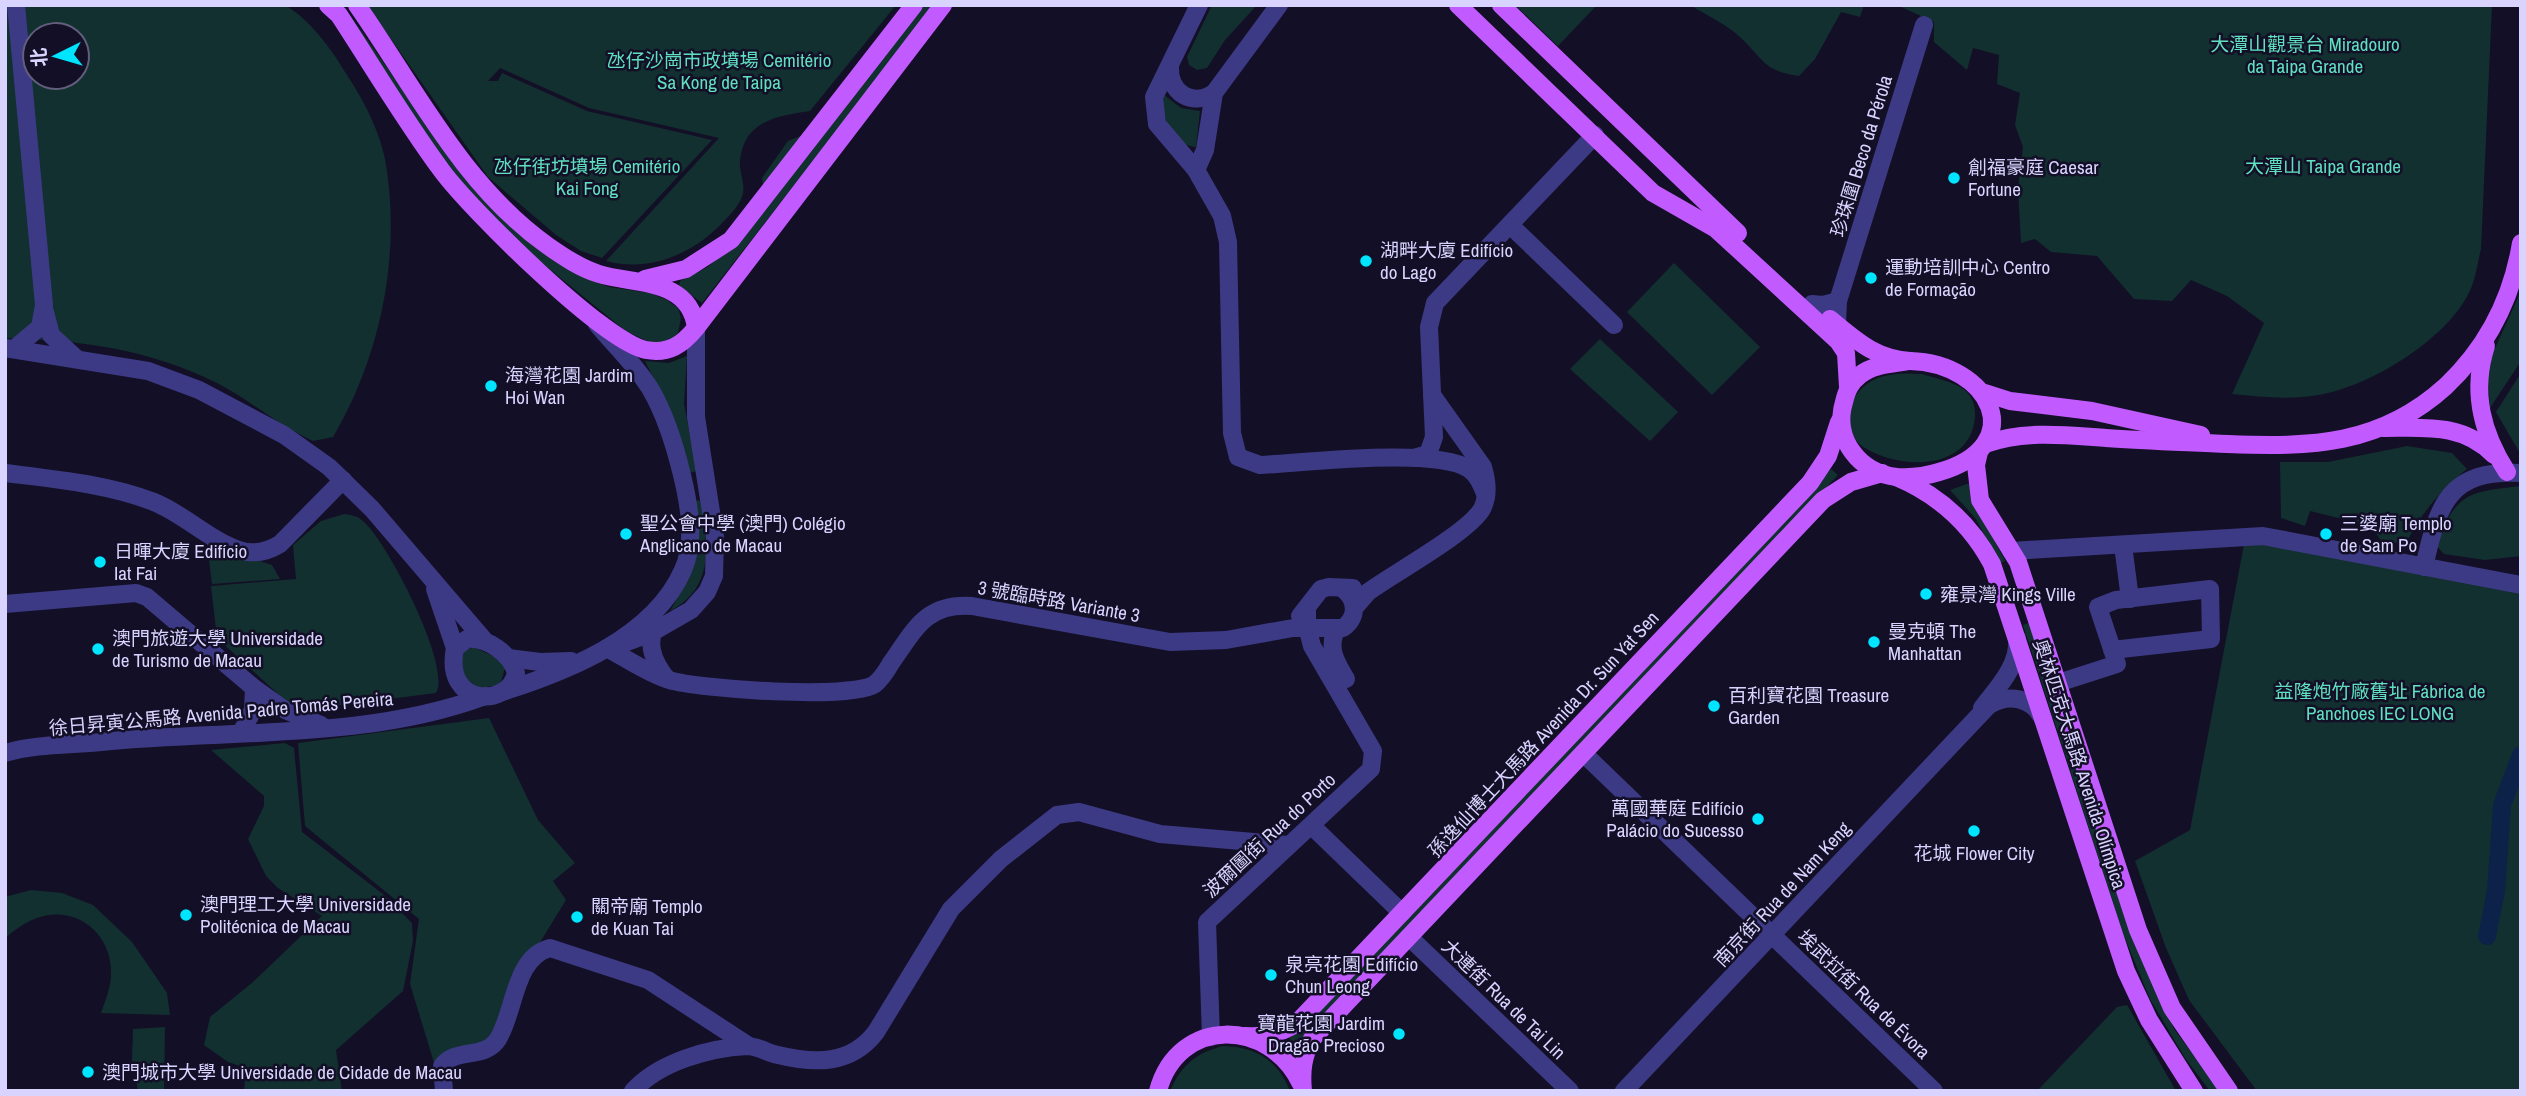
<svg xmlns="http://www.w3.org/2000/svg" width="2526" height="1096" font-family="'Archivo Narrow','Noto Sans SC',sans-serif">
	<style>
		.green { fill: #12302f; fill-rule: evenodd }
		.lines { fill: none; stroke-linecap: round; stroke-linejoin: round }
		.canal { stroke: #0c2248; stroke-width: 18 }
		.minor { stroke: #3d3a85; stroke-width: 18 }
		.major { stroke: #c25bff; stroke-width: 18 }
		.poi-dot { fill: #00e5ff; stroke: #130f26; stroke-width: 2.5 }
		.labels { text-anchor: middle; stroke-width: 5; stroke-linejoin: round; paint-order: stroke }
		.park-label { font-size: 19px; fill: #5fe0c0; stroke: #130f26 }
		.street-label { font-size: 19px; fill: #d9d4ff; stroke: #130f26 }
		.poi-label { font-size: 19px; fill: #d9d4ff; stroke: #130f26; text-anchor: start }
	</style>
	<rect width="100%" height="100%" fill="#130f26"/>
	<g class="green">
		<path d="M17,5H285C310,20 330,47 345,72C362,97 379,129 385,159C402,252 381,356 333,437L313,441C279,426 250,400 217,383C149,349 80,340 5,338V7ZM35,35H77V77H35Z"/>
		<path d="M337,5H343L457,167L525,239L587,279L609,287L650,293L667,300L678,308L681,318L678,333L670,340L652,343L627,332L526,250L453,173Z"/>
		<path d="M367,5H896L810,111C778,116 744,120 740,161C739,171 745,183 743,193C741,203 732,213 725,220C695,253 651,273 606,261L719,138L589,108L500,68L488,81H498L502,73L587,111L712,140L602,258L581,251L556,235L488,177Z"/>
		<path d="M925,5H935L702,303L679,286L680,281L708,267L745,234Z"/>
		<path d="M1212,5H1257L1225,40L1207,68L1197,70L1189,65L1187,57Z"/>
		<path d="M1515,5H1597L1558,46Z"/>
		<path d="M1690,5H1864L1860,17L1841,12L1815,59L1799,76C1764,71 1765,61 1741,38C1728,25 1706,15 1690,5Z"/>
		<path d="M1897,5H2492L2481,249C2478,261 2476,275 2472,286C2452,337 2370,387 2318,395C2289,400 2261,397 2232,394L2264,323L2227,296L2191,280L2172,301L2134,299L2097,256L2051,252L2035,239L2021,243L2018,188L2023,147L2015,125L2020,93L1997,84L1999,55L1973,48L1967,70L1934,42V22Z"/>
		<path d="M1164,95L1181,108L1200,111L1196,147C1173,146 1159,116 1164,95Z"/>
		<path d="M803,135L764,191L762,178L788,141Z"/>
		<path d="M1674,263L1760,347L1712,395L1627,312Z"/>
		<path d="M2521,291V361L2490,408L2487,366Z"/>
		<path d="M1600,339L1678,412L1650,441L1570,369Z"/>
		<path d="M687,356L684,404L697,471L689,473L668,408L645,361L669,363Z"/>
		<path d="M2521,373V455L2496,412Z"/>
		<path d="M1922,374C1935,378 1950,381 1962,388C1971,394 1976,405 1975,416C1972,470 1903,471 1865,448C1840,433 1846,396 1870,382C1884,373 1905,373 1922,374Z"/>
		<path d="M2407,446L2452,453L2467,469C2440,491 2422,512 2406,543L2382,542L2371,526L2310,511L2305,526L2281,518L2280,462H2328Z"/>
		<path d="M1831,469L1838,475L1295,1046L1289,1039Z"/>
		<path d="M1970,483L1975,504L2005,561L1999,564L1976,519L1950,490Z"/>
		<path d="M2521,486V556L2485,560L2444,554L2435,544C2458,493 2466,492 2521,486Z"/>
		<path d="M698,500L703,502C706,547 716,586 670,611C697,565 694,554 694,503Z"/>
		<path d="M344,514C352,515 358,516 364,522C387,542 452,666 436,693L303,710L291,706L217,638L211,586L296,579L293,545L321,521Z"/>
		<path d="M2245,539L2521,583V1091H2257L2189,1000L2166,948L2135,861L2190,830Z"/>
		<path d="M207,544L272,565L280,579L212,584Z"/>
		<path d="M2029,623L2139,954L2174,1029L2220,1091H2210L2185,1058L2150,999L2124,936L2023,625Z"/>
		<path d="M474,647L497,658L505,668L500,685L479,688L467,682L460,660L464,651Z"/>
		<path d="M489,718L538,820L575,863L553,881L566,900L536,949L497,1034L435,1066L410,984L419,919L305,826L298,743Z"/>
		<path d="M285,743L294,748L302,832L383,894L412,923L413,941L403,991L336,1050L342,1091H244L246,1068L228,1062L204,1045L210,1017L253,982L322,916L278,888L266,876L248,839L264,806V796L211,750Z"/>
		<path d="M31,890L62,893L93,905L132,942L167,993L170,1015L101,1013C105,1002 110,989 111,977C114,935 77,904 37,918C25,922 15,930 5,938V897Z"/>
		<path d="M2127,1005L2176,1091H2037L2117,1007Z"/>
		<path d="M165,1027L164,1091H138L132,1059L133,1029Z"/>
		<path d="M1223,1046C1256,1047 1278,1060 1290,1091H1170C1181,1065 1196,1053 1223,1046Z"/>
	</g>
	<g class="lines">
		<path class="canal" d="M2487,936L2496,891L2502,805L2521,755"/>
		<g class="minor">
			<path d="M1199,5L1154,97L1157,124L1196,170L1222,216L1228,242L1232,433L1238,457L1260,465C1303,463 1436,447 1469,469C1478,475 1482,486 1486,496"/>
			<path d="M1170,67C1169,93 1192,107 1214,93"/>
			<path d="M1196,170L1205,150L1214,93L1279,5"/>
			<path d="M1510,225L1614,325"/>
			<path d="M1812,304L1823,305L1838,301"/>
			<path d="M45,312L51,335L77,359"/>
			<path d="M1837,324L1838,301L1924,25"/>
			<path d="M5,348L148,371L199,390L284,435L329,467L372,509L485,641"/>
			<path d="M14,349L40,327L44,305L16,5"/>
			<path d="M1414,458L1428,454L1434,437L1429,327L1435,303L1595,135"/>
			<path d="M5,473C54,479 108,484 154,502C184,514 209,540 239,550C254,555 267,552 280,544L343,480"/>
			<path d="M2123,545L2130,599"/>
			<path d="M2011,551L2263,536L2521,585"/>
			<path d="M2424,567C2438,505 2448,469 2521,473"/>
			<path d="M435,589L455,648"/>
			<path d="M5,604L136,593L147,597L254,688L285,710L321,725"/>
			<path d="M1355,607L1368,592C1394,573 1468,533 1482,509C1489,495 1487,481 1483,467L1432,395"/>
			<path d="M1300,616L1321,589L1329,587L1353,588"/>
			<path d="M657,624C645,642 654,663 667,679"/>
			<path d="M1337,629C1326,648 1337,663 1346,679"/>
			<path d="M467,639C487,637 511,654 516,673C509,708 443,707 455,648Z"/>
			<path d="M624,643L651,633L691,610L707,592L714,576L715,537L696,417V328"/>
			<path d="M607,648C627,659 647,673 669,680C698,689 852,700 875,684C881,679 887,670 891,663C915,629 926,603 972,606L1170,642L1226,640L1293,628H1343C1358,617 1357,600 1343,589"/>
			<path d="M508,658L540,662L571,661"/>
			<path d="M2058,683L2117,664L2098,607L2116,600L2210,589L2211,639L2112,650"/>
			<path d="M502,692C568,671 653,638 683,570C696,541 689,504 682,475C675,446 666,416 651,390C637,366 614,345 597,324"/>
			<path d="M1982,708C1997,688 2020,665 2017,638"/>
			<path d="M241,733L253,710L254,688"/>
			<path d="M5,753C34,744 70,745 101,742C228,729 364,741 485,696"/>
			<path d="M1583,753L1934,1091"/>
			<path d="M1315,829L1402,913"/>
			<path d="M1409,937L1570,1091"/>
			<path d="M1211,1037L1207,922L1371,769L1373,751L1312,646L1307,627V610"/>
			<path d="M444,1091L442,1066C456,1047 485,1060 498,1039C515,1012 514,957 550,948L648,980L749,1046"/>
			<path d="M633,1091C659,1062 709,1048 747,1046C757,1046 768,1053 778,1055C815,1064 851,1065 876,1032L951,909L1001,859L1057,815L1079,812L1160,834L1288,845"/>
			<path d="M1624,1091L1988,706C2008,693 2032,697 2043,719"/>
		</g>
		<g class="major">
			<path d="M328,5L339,15C373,67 405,121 442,171C470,209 604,342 646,350C669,354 682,345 696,328L943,5"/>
			<path d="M357,5C415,88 463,186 548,246C564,257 580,268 599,274C635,285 690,278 696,328"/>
			<path d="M1458,5L1653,193L1716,229L1838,341L1846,353L1848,387"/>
			<path d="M1501,5L1738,233"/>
			<path d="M645,279L686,269L731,240L914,5"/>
			<path d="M1830,319C1857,341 1874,358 1910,361"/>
			<path d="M2486,346C2471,392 2482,433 2507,472"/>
			<path d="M1910,361C1990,363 2032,445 1939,472C1926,476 1911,478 1897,477C1859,473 1833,438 1844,402C1847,390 1850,383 1860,375C1874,364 1893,364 1910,361Z"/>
			<path d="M1985,393L2010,401L2092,411L2201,435"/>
			<path d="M2383,428C2425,428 2463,423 2494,455"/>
			<path d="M1985,444C2025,430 2064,435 2106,438C2146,441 2187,442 2228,444C2311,447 2380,446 2446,386C2487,347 2512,298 2521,243"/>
			<path d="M1979,452L1976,465L1980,500L2018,562L2138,930L2172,1008L2229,1091"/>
			<path d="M1896,477C1939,495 1970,523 1992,564L2126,971L2149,1020L2194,1091"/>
			<path d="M1245,1036C1266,1037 1279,1034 1297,1023L1810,483L1828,456L1839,422"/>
			<path d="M1158,1091C1178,1016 1270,1018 1301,1084"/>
			<path d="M1303,1091C1301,1070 1303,1057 1312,1039L1823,500L1851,482L1882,473"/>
		</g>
	</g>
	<g class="poi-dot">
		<circle cx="1954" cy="178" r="7"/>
		<circle cx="1366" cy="261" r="7"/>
		<circle cx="1871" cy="278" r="7"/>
		<circle cx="491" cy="386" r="7"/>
		<circle cx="626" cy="534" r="7"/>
		<circle cx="2326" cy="534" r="7"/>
		<circle cx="100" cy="562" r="7"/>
		<circle cx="1926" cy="594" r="7"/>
		<circle cx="1874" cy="642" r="7"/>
		<circle cx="98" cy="649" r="7"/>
		<circle cx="1714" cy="706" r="7"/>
		<circle cx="1758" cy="819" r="7"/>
		<circle cx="1974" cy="831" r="7"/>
		<circle cx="186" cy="915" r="7"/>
		<circle cx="577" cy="917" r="7"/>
		<circle cx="1271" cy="975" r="7"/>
		<circle cx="1399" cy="1034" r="7"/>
		<circle cx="88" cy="1072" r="7"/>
	</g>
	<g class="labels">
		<g class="park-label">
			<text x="2305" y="51">大潭山觀景台 Miradouro<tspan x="2305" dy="22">da Taipa Grande</tspan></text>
			<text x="719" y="67">氹仔沙崗市政墳場 Cemitério<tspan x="719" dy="22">Sa Kong de Taipa</tspan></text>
			<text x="587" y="173">氹仔街坊墳場 Cemitério<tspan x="587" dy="22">Kai Fong</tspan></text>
			<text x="2323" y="173">大潭山 Taipa Grande</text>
			<text x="2380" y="698">益隆炮竹廠舊址 Fábrica de<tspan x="2380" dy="22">Panchoes IEC LONG</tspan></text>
		</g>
		<g class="street-label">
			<text transform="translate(1861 156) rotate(-73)" y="7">珍珠圍 Beco da Pérola</text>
			<text transform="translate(1059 601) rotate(10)" y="7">3 號臨時路 Variante 3</text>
			<text transform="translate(221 713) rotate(-5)" y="7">徐日昇寅公馬路 Avenida Padre Tomás Pereira</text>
			<text transform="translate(1543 734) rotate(-47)" y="7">孫逸仙博士大馬路 Avenida Dr. Sun Yat Sen</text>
			<text transform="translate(2080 764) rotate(72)" y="7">奧林匹克大馬路 Avenida Olímpica</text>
			<text transform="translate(1269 835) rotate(-43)" y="7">波爾圖街 Rua do Porto</text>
			<text transform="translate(1782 894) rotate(-47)" y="7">南京街 Rua de Nam Keng</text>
			<text transform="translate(1864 994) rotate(44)" y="7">埃武拉街 Rua de Évora</text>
			<text transform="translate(1504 999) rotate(44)" y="7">大連街 Rua de Tai Lin</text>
		</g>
		<g class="poi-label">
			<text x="1968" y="174">創福豪庭 Caesar<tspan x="1968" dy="22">Fortune</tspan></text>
			<text x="1380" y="257">湖畔大廈 Edifício<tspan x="1380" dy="22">do Lago</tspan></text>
			<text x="1885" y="274">運動培訓中心 Centro<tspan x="1885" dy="22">de Formação</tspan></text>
			<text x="505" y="382">海灣花園 Jardim<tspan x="505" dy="22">Hoi Wan</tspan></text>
			<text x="640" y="530">聖公會中學 (澳門) Colégio<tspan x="640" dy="22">Anglicano de Macau</tspan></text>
			<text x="2340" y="530">三婆廟 Templo<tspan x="2340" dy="22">de Sam Po</tspan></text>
			<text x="114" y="558">日暉大廈 Edifício<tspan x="114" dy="22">Iat Fai</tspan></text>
			<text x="1940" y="601">雍景灣 Kings Ville</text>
			<text x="1888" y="638">曼克頓 The<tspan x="1888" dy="22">Manhattan</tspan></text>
			<text x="112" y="645">澳門旅遊大學 Universidade<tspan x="112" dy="22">de Turismo de Macau</tspan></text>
			<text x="1728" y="702">百利寶花園 Treasure<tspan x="1728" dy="22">Garden</tspan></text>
			<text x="1744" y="815" text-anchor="end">萬國華庭 Edifício<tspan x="1744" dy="22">Palácio do Sucesso</tspan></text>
			<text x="1974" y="860" text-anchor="middle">花城 Flower City</text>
			<text x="200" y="911">澳門理工大學 Universidade<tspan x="200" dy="22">Politécnica de Macau</tspan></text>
			<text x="591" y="913">關帝廟 Templo<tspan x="591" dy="22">de Kuan Tai</tspan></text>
			<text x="1285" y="971">泉亮花園 Edifício<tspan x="1285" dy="22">Chun Leong</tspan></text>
			<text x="1385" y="1030" text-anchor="end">寶龍花園 Jardim<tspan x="1385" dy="22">Dragão Precioso</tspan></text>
			<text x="102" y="1079">澳門城市大學 Universidade de Cidade de Macau</text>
		</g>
	</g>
	<rect width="2526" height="1096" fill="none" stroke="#d9d4ff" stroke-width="14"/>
	<g transform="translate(56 56) rotate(265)"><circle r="33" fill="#130f26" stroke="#625e7d" stroke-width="2"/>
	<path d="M0-5L12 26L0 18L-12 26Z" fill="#00e5ff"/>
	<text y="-10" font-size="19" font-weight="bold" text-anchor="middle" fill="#d9d4ff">北</text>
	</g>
</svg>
